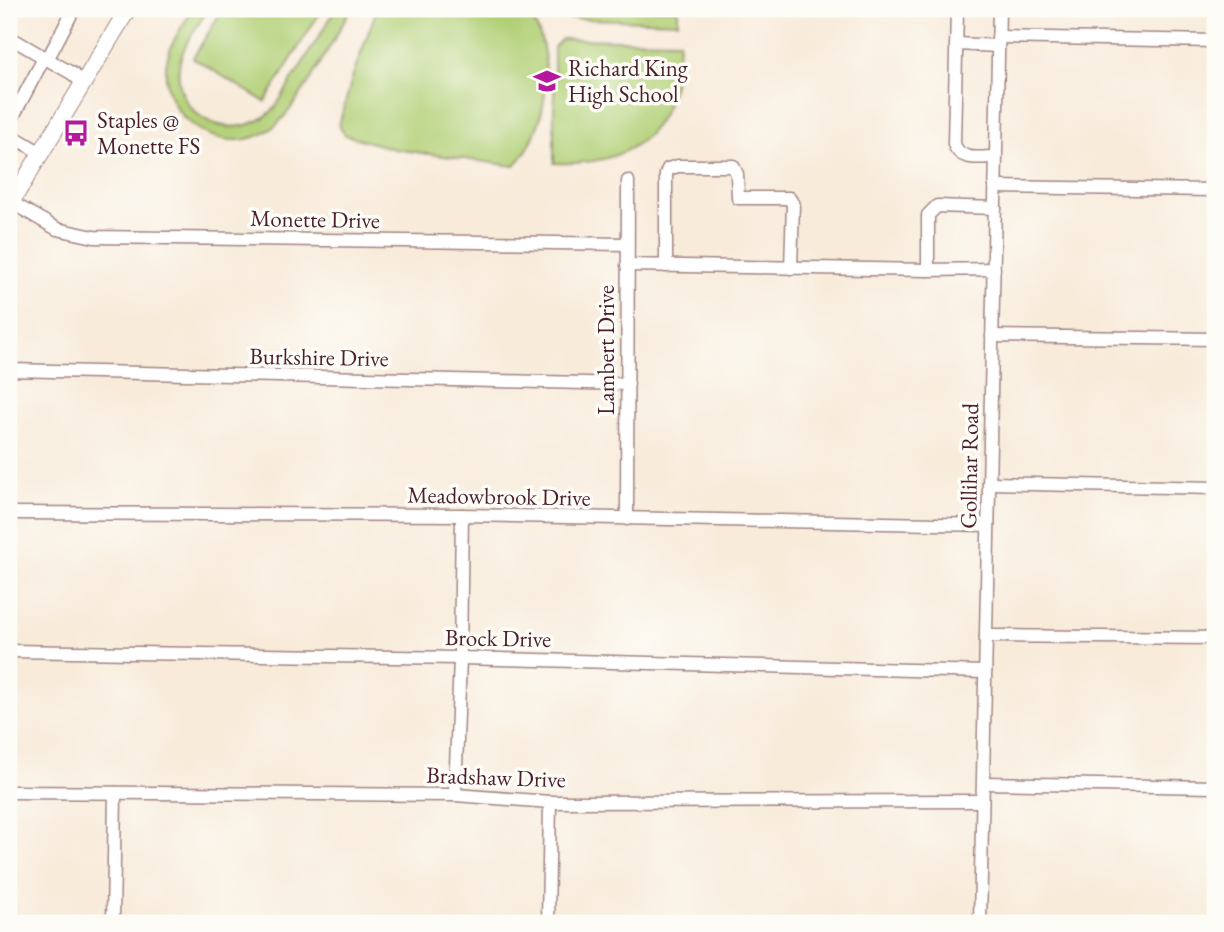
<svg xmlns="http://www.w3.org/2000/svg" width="1224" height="932" font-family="'EB Garamond',serif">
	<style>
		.green { fill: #b2d077; stroke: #7e7851; stroke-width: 2 }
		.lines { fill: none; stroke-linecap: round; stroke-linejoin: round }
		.minor-casing { stroke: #a18582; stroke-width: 15 }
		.major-casing { stroke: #a18582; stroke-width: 18 }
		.minor { stroke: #fff; stroke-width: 12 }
		.major { stroke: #fff; stroke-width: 16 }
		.labels { text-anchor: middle; stroke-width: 7; stroke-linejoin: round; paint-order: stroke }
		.poi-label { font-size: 23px; fill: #4a1f2b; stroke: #fdfcf7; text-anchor: start }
		.street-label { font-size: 23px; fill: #4a1f2b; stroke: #fdfcf7 }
	</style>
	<rect width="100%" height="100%" fill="#fdfcf7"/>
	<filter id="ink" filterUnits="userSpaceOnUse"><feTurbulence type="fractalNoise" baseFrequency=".0143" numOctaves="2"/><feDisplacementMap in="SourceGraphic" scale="14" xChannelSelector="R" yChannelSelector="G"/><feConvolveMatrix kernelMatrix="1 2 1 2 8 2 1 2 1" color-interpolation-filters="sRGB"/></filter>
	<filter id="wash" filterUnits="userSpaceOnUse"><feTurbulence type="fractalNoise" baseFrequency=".00686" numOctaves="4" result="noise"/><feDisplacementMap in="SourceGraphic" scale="28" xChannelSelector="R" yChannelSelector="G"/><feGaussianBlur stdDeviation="1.57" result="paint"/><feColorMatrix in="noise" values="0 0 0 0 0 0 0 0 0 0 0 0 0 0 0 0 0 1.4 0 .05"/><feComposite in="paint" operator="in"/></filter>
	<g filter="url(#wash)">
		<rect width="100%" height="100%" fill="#f8ebda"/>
		<g class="green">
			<path d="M193,9H208C198,26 182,45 179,66C173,121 238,147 275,108L336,9H351C334,38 296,112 271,129C225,160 162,122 166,67C168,45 182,27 193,9Z"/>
			<path d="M223,9H322L265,102L193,58Z"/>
			<path d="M377,9H522C527,14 533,19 536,26C555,66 546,135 514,166L394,149L345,135L339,125L353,75Z"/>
			<path d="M549,9H678V22L549,18Z"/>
			<path d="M562,39L679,41C677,124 640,167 554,163V47Z"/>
		</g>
	</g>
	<g filter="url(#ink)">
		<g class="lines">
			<g class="minor-casing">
				<g id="minor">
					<path d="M957,9L954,144C960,162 980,157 996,157"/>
					<path d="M9,37L73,74L83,84"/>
					<path d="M998,37L1215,41"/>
					<path d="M956,44L998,46"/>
					<path d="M47,60L74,9"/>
					<path d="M9,124L44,58"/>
					<path d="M9,134L41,153"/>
					<path d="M995,187L1215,190"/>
					<path d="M9,201L57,229L94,237L627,244"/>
					<path d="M627,265L928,270"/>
					<path d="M666,266V174L668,169L678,166H733L737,174L738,198H789L793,204L791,268"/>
					<path d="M994,269L928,270V215L937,206L995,208"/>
					<path d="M992,336L1215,339"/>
					<path d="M9,370L628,384"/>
					<path d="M989,483L1215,488"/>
					<path d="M9,513L462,515L988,525"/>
					<path d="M627,519L628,181"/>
					<path d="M986,636L1215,638"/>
					<path d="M9,651L460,658L985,672"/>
					<path d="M984,783L1215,787"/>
					<path d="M9,792L455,795L550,802L982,801"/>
					<path d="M455,795L460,658L462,515"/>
					<path d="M113,923L115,793"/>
					<path d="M548,923L550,802"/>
					<path d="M980,923L999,9"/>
				</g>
			</g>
			<g class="major-casing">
				<path id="major" d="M9,206L128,9"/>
			</g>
			<use href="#minor" class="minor"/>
			<use href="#major" class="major"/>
		</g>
	</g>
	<defs>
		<g id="school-bare" transform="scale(2.1)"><path d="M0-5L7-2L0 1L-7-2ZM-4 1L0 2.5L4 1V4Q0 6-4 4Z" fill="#b5179e" stroke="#fdfcf7" stroke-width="2.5" paint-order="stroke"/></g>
		<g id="bus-bare" transform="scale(2.1)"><path d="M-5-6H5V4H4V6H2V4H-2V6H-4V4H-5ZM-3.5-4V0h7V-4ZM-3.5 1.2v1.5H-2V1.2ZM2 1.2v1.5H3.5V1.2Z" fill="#b5179e" stroke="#fdfcf7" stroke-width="2.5" paint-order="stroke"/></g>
	</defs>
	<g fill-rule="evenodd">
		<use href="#school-bare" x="547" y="81"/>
		<use href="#bus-bare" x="76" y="133"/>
	</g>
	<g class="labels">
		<g class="poi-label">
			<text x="568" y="76">Richard King<tspan x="568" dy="26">High School</tspan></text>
			<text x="97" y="128">Staples @<tspan x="97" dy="26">Monette FS</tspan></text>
		</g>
		<g class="street-label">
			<text transform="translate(315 219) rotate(1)" y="8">Monette Drive</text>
			<text transform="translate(606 350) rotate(-90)" y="8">Lambert Drive</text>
			<text transform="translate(319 357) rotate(1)" y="8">Burkshire Drive</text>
			<text transform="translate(969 466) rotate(-89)" y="8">Gollihar Road</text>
			<text transform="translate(499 496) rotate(1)" y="8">Meadowbrook Drive</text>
			<text transform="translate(498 638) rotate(1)" y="8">Brock Drive</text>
			<text transform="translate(496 777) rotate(2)" y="8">Bradshaw Drive</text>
		</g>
	</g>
	<rect width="1224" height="932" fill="none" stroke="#fdfcf7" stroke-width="35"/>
</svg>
